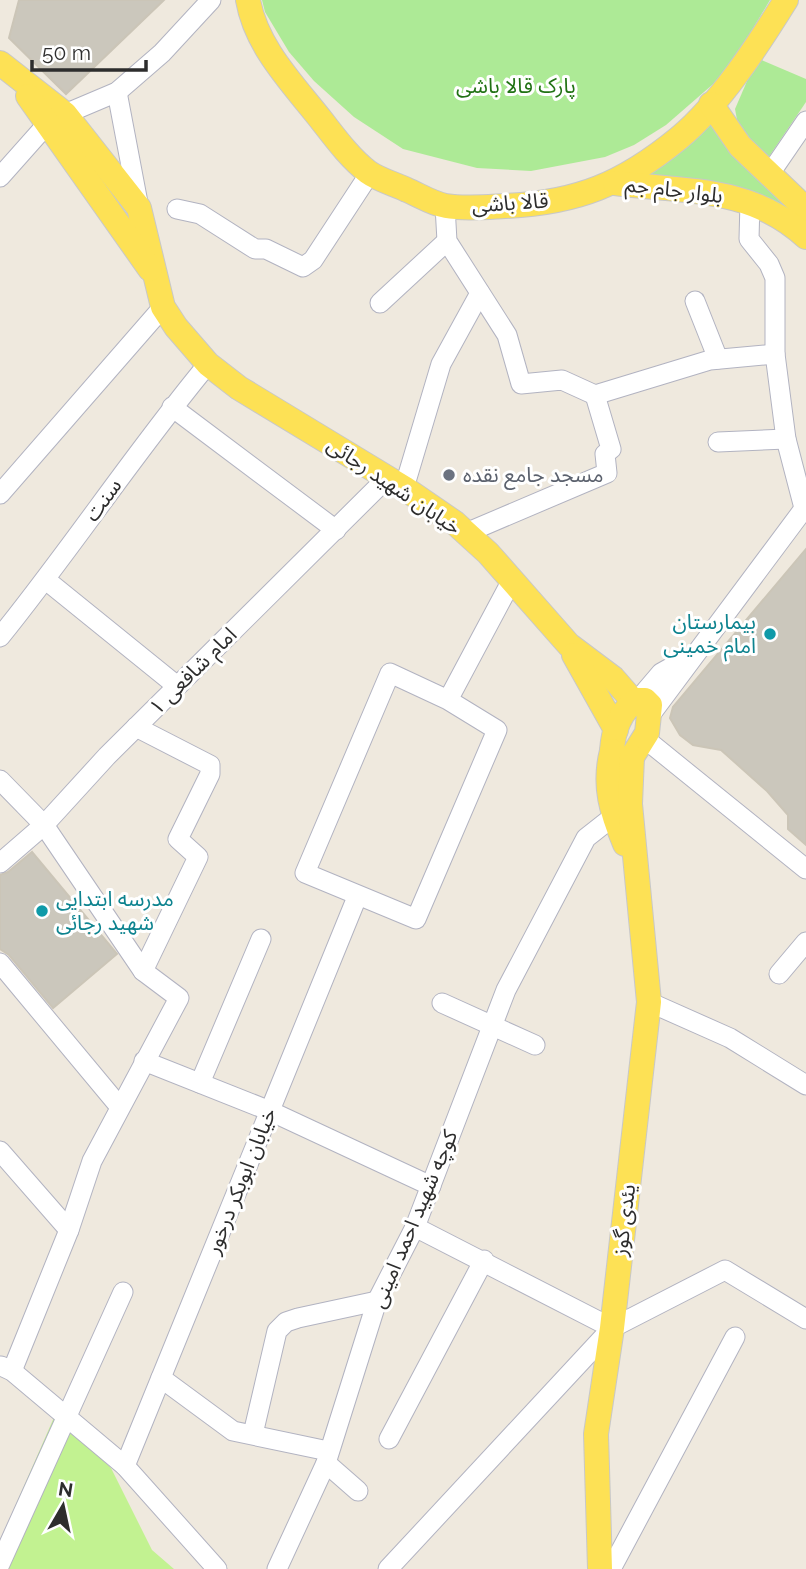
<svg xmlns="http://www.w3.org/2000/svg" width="806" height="1569" font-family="Raleway,'Noto Sans Arabic',sans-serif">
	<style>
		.green { fill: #adea96 }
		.pitch { fill: #c2f291 }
		.building { fill: #cbc7bc; stroke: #cbc5b7; stroke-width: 2 }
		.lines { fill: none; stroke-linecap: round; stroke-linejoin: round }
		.minor-casing { stroke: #b2b3c1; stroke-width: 21 }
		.major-casing { stroke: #c8c8c8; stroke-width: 26 }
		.minor { stroke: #fff; stroke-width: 19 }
		.major { stroke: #fde155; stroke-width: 24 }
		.worship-dot { fill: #6b7280; stroke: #fff; stroke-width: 2.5 }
		.culture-dot { fill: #0f9aa8; stroke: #fff; stroke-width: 2.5 }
		.labels { text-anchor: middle; stroke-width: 6; stroke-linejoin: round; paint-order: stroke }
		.park-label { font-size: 21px; fill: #217214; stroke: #fff }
		.street-label { font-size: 21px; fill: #2d2d2d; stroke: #fff }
		.worship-label { font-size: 21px; fill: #5b616d; stroke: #fff; text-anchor: start }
		.culture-label { font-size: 21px; fill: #0d838f; stroke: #fff; text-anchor: end }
	</style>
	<rect width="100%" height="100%" fill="#efe9de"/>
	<g class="green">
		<path d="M262,0H770L727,72L666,125L634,145L605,157L531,171L477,168L403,149L354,117L314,81L289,52L265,12Z"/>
		<path d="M757,58L806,79V102L766,161L740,136L735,109Z"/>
		<path d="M711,104L797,200L785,218L615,183Z"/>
	</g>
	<path class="pitch" d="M55,1415L111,1468L152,1550L174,1569H0V1541Z"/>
	<g class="building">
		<path d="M19,0H164L66,94L9,38Z"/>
		<path d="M806,549V845L788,829V815L767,791L721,750L693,745L680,735L670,718L673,707Z"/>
		<path d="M32,852L117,954L53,1008L9,955L0,949V875L8,872Z"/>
	</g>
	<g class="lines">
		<g class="minor-casing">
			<g id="minor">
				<path d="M117,92L139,208"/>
				<path d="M65,114L117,92L162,53L211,0"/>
				<path d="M769,175L806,121"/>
				<path d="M0,177L48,123"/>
				<path d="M750,202L749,239L769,264L775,278V354L786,439L804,508"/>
				<path d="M445,206L447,241L507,335L521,384L562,380L595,395L710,360L775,354"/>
				<path d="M177,209L200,214L255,249H266L303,267L313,260L370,173"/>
				<path d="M695,301L718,359"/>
				<path d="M380,303L447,241"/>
				<path d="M172,407L336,530"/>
				<path d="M718,442L786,439"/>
				<path d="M404,488L441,364L480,293"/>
				<path d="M0,494L163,307"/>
				<path d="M466,533L607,473L605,454L611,449L595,395"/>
				<path d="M46,580L177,686"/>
				<path d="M0,637C72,548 135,452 208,364"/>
				<path d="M448,700L390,673L305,873L416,919L497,730L448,700L512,580"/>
				<path d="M638,700L661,673L693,655"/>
				<path d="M651,714L806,506"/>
				<path d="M136,727L210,765V774L178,839L198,857L143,971"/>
				<path d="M644,738L806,869"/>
				<path d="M0,780L44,825L143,971L179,998L92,1161L69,1230L12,1371"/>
				<path d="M0,863L44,825L107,756L387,478"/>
				<path d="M0,963L119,1106"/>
				<path d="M779,974L806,942"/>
				<path d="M649,1002L730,1038L806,1085"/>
				<path d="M442,1003L535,1045"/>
				<path d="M144,1061L270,1111L431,1186"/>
				<path d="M200,1083L261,939"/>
				<path d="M0,1151L69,1230"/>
				<path d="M415,1227L612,1328"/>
				<path d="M1,1366L12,1371L125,1466L217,1569"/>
				<path d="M161,1378L233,1431L328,1451"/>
				<path d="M253,1434L277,1331L286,1322L298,1318L377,1301"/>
				<path d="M389,1439L484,1260"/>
				<path d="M326,1463L358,1491"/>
				<path d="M125,1466L357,897"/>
				<path d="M0,1564L123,1292"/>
				<path d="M277,1569L326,1463L377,1301L415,1227L506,990L586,838L614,816"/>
				<path d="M388,1569L612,1328L725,1270L806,1319"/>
				<path d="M611,1569L735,1337"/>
			</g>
		</g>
		<g class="major-casing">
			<g id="major">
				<path d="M248,0C256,47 293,84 322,121C336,139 350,158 368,172C379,180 395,184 407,190C419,195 433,204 446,206C465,209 486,207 505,206C577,203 623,184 679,138C720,104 758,45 786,0"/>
				<path d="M0,63L65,114L139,208L163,307L176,327L208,364L239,388L404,488L455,523L488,553L569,645L613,678L634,702"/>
				<path d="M28,96L150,269"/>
				<path d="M711,104L740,146L806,209"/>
				<path d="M615,183C685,192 751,186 806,237"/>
				<path d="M574,655L616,730"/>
				<path d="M638,700H645L650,705L647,733L632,757L618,760L612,751C613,732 620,709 638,700Z"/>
				<path d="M612,751C603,786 612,813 625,844"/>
				<path d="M600,1569L596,1434L612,1328L649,1002L630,804L632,757"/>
			</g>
		</g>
		<use href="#minor" class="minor"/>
		<use href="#major" class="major"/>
	</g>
	<circle class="worship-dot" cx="449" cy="475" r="7"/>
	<g class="culture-dot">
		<circle cx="770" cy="634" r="7"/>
		<circle cx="42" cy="911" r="7"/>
	</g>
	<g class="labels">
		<g class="park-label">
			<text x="516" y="93">پارک قالا باشی</text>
		</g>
		<g class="street-label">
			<text transform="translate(674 190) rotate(7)" y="7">بلوار جام جم</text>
			<text transform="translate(510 203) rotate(-4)" y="7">قالا باشی</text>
			<text transform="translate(394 486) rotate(34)" y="7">خیابان شهید رجائی</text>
			<text transform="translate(103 500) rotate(-54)" y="7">سنت</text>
			<text transform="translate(193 671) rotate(-45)" y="7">امام شافعی ۱</text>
			<text transform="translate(241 1181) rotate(-68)" y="7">خیابان ابوبکر درخور</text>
			<text transform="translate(414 1219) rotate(-67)" y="7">کوچه شهید احمد امینی</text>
			<text transform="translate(624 1220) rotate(-83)" y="7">یئدی گوز</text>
		</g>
		<g class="worship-label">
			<text x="463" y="482">مسجد جامع نقده</text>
		</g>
		<g class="culture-label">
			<text x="756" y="629">بیمارستان<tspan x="756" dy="24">امام خمینی</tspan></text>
			<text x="56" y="906" text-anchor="start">مدرسه ابتدایی<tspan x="56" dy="24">شهید رجائی</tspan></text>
		</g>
	</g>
	<g transform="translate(63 1506) rotate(9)" stroke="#ffffff" stroke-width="5" paint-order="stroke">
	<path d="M0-5L12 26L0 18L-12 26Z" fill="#2d2d2d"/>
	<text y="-10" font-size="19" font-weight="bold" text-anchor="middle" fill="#2d2d2d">N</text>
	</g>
	<path d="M32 60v10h114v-10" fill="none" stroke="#2d2d2d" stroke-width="3.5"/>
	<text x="42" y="60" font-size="21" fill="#2d2d2d" stroke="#ffffff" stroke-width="5" paint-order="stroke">50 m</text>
</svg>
